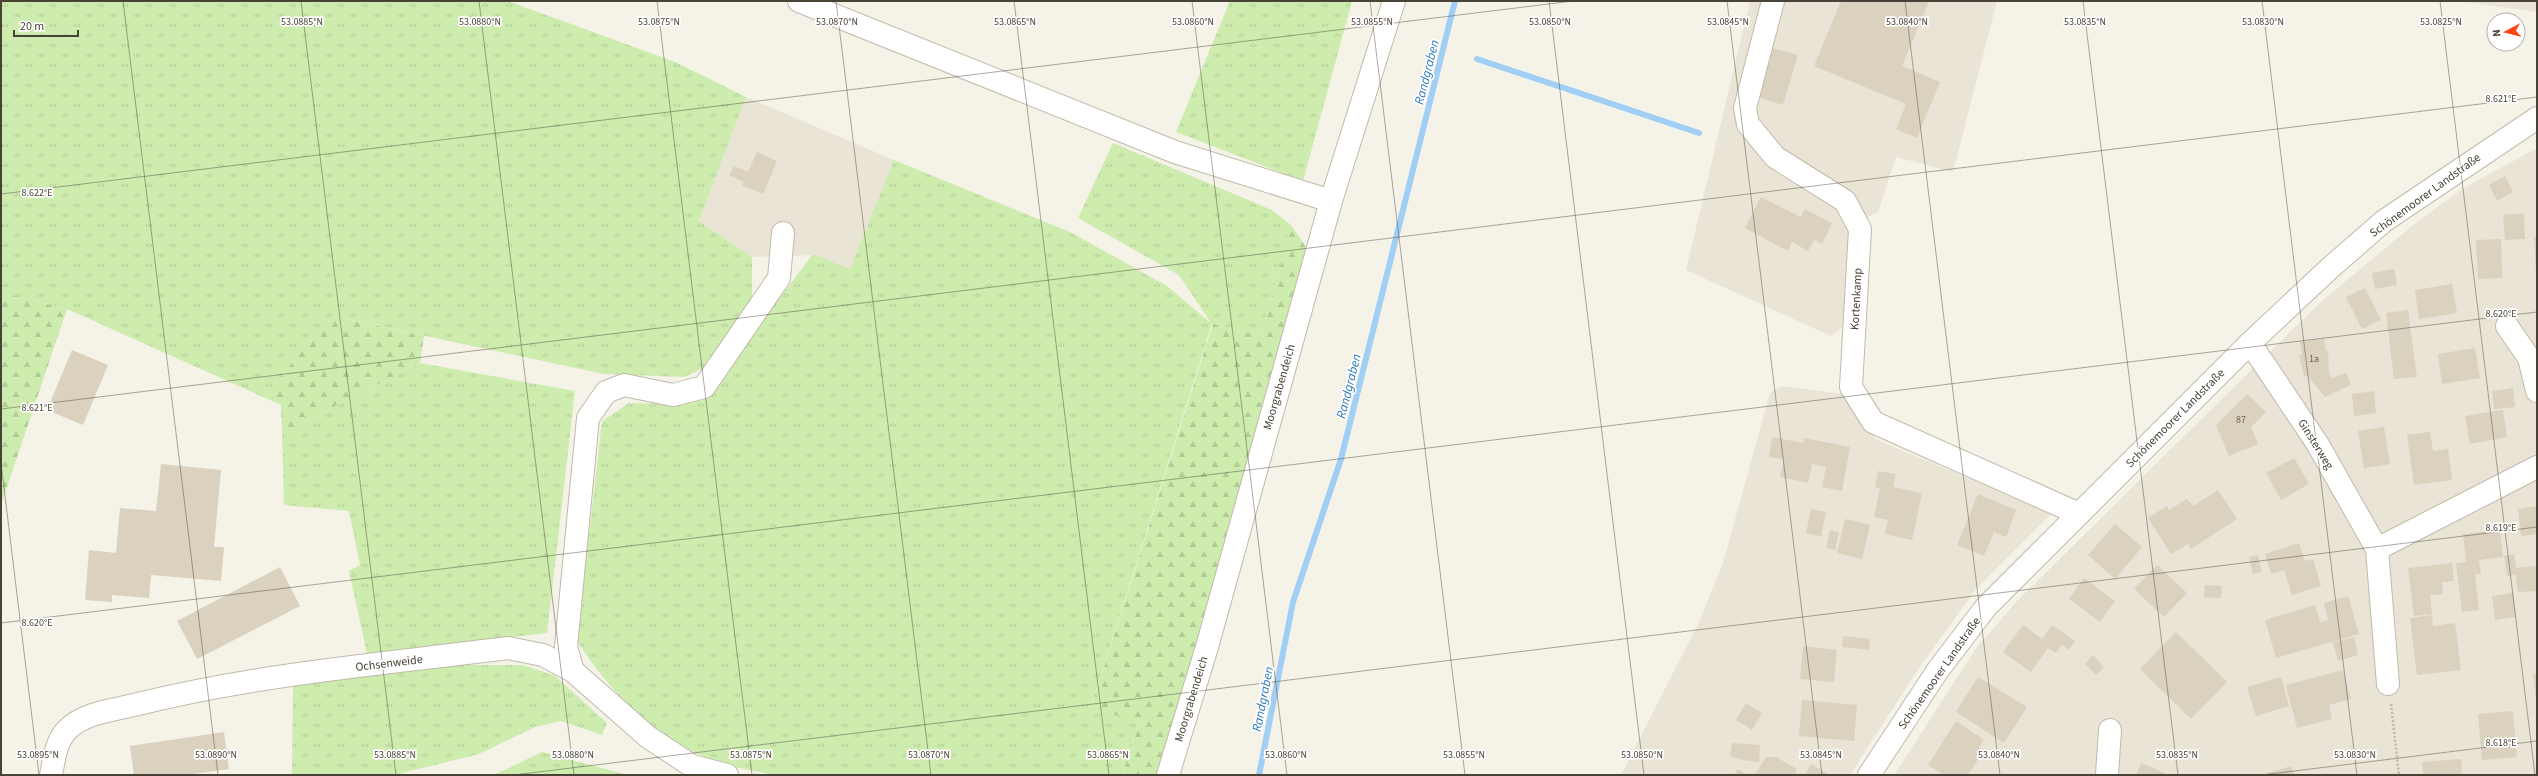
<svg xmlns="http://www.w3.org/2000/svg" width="2538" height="776" font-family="'Source Sans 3',sans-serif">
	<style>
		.residential { fill: #e9e4d6 }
		.grass { fill: url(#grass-tufts) }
		.forest { fill: url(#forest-firs) }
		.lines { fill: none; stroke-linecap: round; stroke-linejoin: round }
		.stream { stroke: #a1cef5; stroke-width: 6 }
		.building { fill: #dad1bf }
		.minor-casing { stroke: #c1baaa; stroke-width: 24 }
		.path { stroke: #c4b79a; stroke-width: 2.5; stroke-dasharray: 2 2; stroke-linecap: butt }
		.minor { stroke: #fff; stroke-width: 22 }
		.ticks { fill: none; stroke: #494236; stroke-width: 1; stroke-opacity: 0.45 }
		.labels { text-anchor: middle; stroke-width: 3.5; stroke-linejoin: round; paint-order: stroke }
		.number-label { font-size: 10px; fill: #6d6658 }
		.street-label { font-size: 12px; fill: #494236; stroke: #fff }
		.water-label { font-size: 13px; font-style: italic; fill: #2776bd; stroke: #fff }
		.ticks-label { font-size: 10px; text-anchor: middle; fill: #494236; stroke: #fff; stroke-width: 3.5; stroke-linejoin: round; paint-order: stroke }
	</style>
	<defs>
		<pattern id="grass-tufts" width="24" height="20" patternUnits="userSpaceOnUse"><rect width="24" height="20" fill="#cdecae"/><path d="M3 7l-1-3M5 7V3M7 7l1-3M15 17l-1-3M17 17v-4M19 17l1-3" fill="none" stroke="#b2cc96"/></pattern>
		<pattern id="forest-firs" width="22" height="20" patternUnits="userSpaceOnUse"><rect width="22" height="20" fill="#cdecae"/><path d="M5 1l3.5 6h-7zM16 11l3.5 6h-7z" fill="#b2cc96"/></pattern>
	</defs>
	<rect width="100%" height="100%" fill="#f5f2e8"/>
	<g class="residential">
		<path d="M1750,1H1997L1953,172L1896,157L1878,212L1853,224L1842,328L1831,336L1686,270Z"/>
		<path d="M2459,1H2537V12Z"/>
		<path d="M746,97L894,160L850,269L813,255L752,257L699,221Z"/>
		<path d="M2537,148V775H1894L1977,647L2017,601L2242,379L2323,300L2412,226L2462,189Z"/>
		<path d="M1782,386L1844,394L1877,440L2052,513L1976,589L1919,668L1850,775H1621L1699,622L1723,563L1770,393Z"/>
	</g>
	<g class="grass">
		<path d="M1,1H508L675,62L746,97L699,221L752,257V299L708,366L684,377L604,374L332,316L263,397L67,309L1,292Z"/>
		<path d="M1230,1H1352L1303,181L1176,132Z"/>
		<path d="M1113,143L1272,210L1291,225L1261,336L1212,324L1091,707L1139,721L1122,775L768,774C752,770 734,768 718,762C658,741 611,694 577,641L602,421L629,403L678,404L703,400L813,254L850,269L894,160L1070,232L1167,286L1211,323L1179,275L1078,218Z"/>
		<path d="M420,363L575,391L547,633L367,654L349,571L360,565L349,511L284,505L282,433Z"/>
		<path d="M458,665H522L554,675L607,723L602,735L561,721L535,727L479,754L394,775H292L293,685Z"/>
		<path d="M542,752L624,774L629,775H494Z"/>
	</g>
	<g class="forest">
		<path d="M1291,225L1308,250L1300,296L1158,775H1122L1139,722L1091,708L1213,324L1261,336Z"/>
		<path d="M1,292L67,309L1,505Z"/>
		<path d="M332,316L424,336L420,363L282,433L281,405L263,397Z"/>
	</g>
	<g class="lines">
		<g class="stream">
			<path d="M1477,59L1699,133"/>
			<path d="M1259,775L1293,602L1341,459L1455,1"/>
		</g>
	</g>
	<g class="building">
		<path d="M1841,1H1929L1902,66L1940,82L1917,138L1896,129L1906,104L1814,66Z"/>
		<path d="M1772,48L1798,55L1783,105L1757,97Z"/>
		<path d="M757,152L777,161L763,194L742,185L744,182L729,175L734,166L748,172Z"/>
		<path d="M2505,176L2513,192L2497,201L2489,185Z"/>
		<path d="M1761,197L1801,217L1805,209L1832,223L1822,244L1814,240L1808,251L1792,242L1788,251L1745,228Z"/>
		<path d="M2524,213L2525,239L2505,240L2503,215Z"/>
		<path d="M2534,237H2537V272H2536Z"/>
		<path d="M2501,239L2502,278L2478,279L2476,240Z"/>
		<path d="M2394,269L2397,285L2375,289L2372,273Z"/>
		<path d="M2452,284L2457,313L2419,319L2415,290Z"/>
		<path d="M2365,288L2381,320L2362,329L2346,297Z"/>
		<path d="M2408,310L2417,377L2394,379L2386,313Z"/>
		<path d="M2324,339L2326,350L2328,351L2329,373L2332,378L2346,373L2351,385L2325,397L2308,376H2304L2299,355H2302L2300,342Z"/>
		<path d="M2475,348L2480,378L2442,384L2438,354Z"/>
		<path d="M72,350L108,365L83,425L47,410Z"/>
		<path d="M2513,388L2515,407L2494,409L2492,391Z"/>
		<path d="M2374,391L2376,413L2354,416L2352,394Z"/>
		<path d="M2247,394L2266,412L2251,427L2258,444L2229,456L2216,425Z"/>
		<path d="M2503,410L2507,437L2470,444L2465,416Z"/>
		<path d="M2384,427L2390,464L2364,468L2358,431Z"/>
		<path d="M2430,432L2433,451L2448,449L2452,480L2414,485L2407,435Z"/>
		<path d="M1772,437L1803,443L1804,438L1850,447L1842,491L1822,487L1826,467L1812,464L1808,483L1780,477L1784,459L1769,457Z"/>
		<path d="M2294,458L2309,484L2281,500L2266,473Z"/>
		<path d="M161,464L221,470L214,547H224L221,581L151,575L149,598L112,595V602L85,600L89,550L116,553L120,508L156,511Z"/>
		<path d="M1878,471L1896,474L1893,487L1922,493L1912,540L1885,534L1888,520L1874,517L1880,488L1875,487Z"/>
		<path d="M2218,490L2237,519L2191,549L2188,544L2171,554L2148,518L2167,506L2169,510L2187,499L2193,506Z"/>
		<path d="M1978,494L2016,510L2006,537L1994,532L1984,556L1957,545Z"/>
		<path d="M2537,506V534L2521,536L2518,509Z"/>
		<path d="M1811,509L1826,512L1821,536L1806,533Z"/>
		<path d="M1845,519L1870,525L1862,559L1837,553Z"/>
		<path d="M2115,524L2142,547L2115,579L2088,555Z"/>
		<path d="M1830,530L1839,532L1835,550L1826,548Z"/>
		<path d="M2500,530L2503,557L2479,560L2481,574H2475L2479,610L2462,612L2456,563L2466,562L2463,534Z"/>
		<path d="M2299,543L2305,561L2313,559L2321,586L2292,595L2284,570L2271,574L2265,554Z"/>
		<path d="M2514,554L2516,568L2537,566V591L2518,592L2516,575L2507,576L2504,556Z"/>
		<path d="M2258,555L2262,572L2253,574L2249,557Z"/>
		<path d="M2452,563L2454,581L2442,582L2443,594L2430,595L2432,614L2414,616L2408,568Z"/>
		<path d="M2157,565L2187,593L2164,617L2134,589Z"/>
		<path d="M280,567L300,606L197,659L177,621Z"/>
		<path d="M2084,578L2115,601L2100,622L2069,599Z"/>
		<path d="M2205,585L2222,586L2221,598L2204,597Z"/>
		<path d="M2513,593L2516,617L2495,620L2492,596Z"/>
		<path d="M2348,596L2359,634L2276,658L2265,620L2315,605L2320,622L2328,620L2324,603Z"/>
		<path d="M2432,615L2433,626L2455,623L2461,670L2417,675L2410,618Z"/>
		<path d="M2023,625L2042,639L2052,625L2075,641L2069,650L2062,644L2056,653L2048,648L2031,672L2003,652Z"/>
		<path d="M2176,632L2227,682L2191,719L2140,669Z"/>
		<path d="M1843,636L1870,639L1869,650L1842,647Z"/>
		<path d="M2354,637L2358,655L2338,661L2333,642Z"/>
		<path d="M1803,646L1837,650L1834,682L1800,679Z"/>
		<path d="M2093,655L2104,667L2096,675L2085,664Z"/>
		<path d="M2343,670L2351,699L2329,705L2332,719L2297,728L2286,685Z"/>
		<path d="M2533,674H2537V701H2536Z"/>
		<path d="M1978,677L2027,707L2004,743L1956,712Z"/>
		<path d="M2281,677L2289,706L2256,716L2247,687Z"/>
		<path d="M1802,700L1857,705L1854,741L1799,736Z"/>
		<path d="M1746,703L1762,713L1752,730L1736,720Z"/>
		<path d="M2513,711L2517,757L2482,760L2478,714Z"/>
		<path d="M1956,721L1984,740L1979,747L1984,750L1968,775H1944L1928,765Z"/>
		<path d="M224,732L229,769L186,775H134L130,746Z"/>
		<path d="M1732,743L1760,745L1759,762L1742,760L1730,756Z"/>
		<path d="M1766,757H1776L1797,769L1794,775H1755Z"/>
		<path d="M2461,759L2462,775H2423L2422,762Z"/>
		<path d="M2141,763L2169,775H2136Z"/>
		<path d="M1811,764L1829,775H1805Z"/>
		<path d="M2291,766L2294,775H2261Z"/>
		<path d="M1738,769L1748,775H1734Z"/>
	</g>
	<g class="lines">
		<g class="minor-casing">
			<g id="minor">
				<path d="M799,1L1175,152L1331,201"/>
				<path d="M1773,1L1745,108L1748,124L1775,157L1845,201L1860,229L1851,387L1873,422L2079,514"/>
				<path d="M2507,326L2529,358L2537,391"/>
				<path d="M2250,343L2317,443L2377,549L2388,684"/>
				<path d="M2377,549L2537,467"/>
				<path d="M573,671L566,647L588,418L606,392L624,385L673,395L704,387L779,278L783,233"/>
				<path d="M51,775C54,760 56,741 67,730C83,713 113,710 134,705C257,674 383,664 508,648L543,655L573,671L648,737L692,766L727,775"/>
				<path d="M1168,775L1207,647L1331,201L1394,1"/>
				<path d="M1869,775L1938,670L1986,607L2250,343L2330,268L2384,221L2537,118"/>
				<path d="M2107,775L2110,730"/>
			</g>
		</g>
		<path class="path" d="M2391,704L2399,775"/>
		<use href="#minor" class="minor"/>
	</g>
	<path class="ticks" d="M123,1L218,775M301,1L396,775M479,1L574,775M657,1L752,775M836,1L931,775M1014,1L1109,775M1192,1L1287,775M1370,1L1465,775M1549,1L1644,775M1727,1L1822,775M1905,1L2000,775M2083,1L2178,775M2262,1L2357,775M2440,1L2535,775M1,194L1573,1M1,409L2537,97M1,463L39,775M1,623L2537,312M514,775L2537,527M2262,775L2537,741"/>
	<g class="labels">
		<g class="number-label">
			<text x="2314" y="362">1a</text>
			<text x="2241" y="423">87</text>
		</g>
		<g class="street-label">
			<text transform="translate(2425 195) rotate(-36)" y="4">Schönemoorer Landstraße</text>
			<text transform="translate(1856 299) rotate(-87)" y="4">Kortenkamp</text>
			<text transform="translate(1279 387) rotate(-74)" y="4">Moorgrabendeich</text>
			<text transform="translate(2175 418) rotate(-45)" y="4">Schönemoorer Landstraße</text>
			<text transform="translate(2316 444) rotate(58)" y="4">Ginsterweg</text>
			<text transform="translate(389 663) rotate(-7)" y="4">Ochsenweide</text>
			<text transform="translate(1939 673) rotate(-55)" y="4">Schönemoorer Landstraße</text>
			<text transform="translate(1191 699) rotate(-73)" y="4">Moorgrabendeich</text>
		</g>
		<g class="water-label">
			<text transform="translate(1426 72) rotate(-76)" y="5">Randgraben</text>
			<text transform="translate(1348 386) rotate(-76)" y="5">Randgraben</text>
			<text transform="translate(1262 699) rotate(-79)" y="5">Randgraben</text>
		</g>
	</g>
	<g class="ticks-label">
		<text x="302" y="25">53.0885°N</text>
		<text x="480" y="25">53.0880°N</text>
		<text x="659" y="25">53.0875°N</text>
		<text x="837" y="25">53.0870°N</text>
		<text x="1015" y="25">53.0865°N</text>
		<text x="1193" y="25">53.0860°N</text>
		<text x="1372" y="25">53.0855°N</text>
		<text x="1550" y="25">53.0850°N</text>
		<text x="1728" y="25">53.0845°N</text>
		<text x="1907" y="25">53.0840°N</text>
		<text x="2085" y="25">53.0835°N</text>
		<text x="2263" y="25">53.0830°N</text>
		<text x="2441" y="25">53.0825°N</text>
		<text x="2501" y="102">8.621°E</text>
		<text x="37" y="196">8.622°E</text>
		<text x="2501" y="317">8.620°E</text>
		<text x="37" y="411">8.621°E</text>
		<text x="2501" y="531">8.619°E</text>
		<text x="37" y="626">8.620°E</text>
		<text x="2501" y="746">8.618°E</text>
		<text x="38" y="758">53.0895°N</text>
		<text x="216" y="758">53.0890°N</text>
		<text x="395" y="758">53.0885°N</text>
		<text x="573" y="758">53.0880°N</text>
		<text x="751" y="758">53.0875°N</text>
		<text x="929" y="758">53.0870°N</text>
		<text x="1108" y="758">53.0865°N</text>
		<text x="1286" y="758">53.0860°N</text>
		<text x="1464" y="758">53.0855°N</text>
		<text x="1642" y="758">53.0850°N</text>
		<text x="1821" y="758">53.0845°N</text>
		<text x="1999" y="758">53.0840°N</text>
		<text x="2177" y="758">53.0835°N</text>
		<text x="2355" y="758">53.0830°N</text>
	</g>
	<rect width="2538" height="776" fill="none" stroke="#494236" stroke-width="4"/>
	<g transform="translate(2506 32) rotate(263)"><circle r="19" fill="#ffffff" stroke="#b6b3af"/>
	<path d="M0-3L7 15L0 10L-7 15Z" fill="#ff4415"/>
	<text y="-6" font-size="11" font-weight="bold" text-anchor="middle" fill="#494236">N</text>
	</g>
	<path d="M14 30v6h64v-6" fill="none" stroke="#494236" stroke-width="2"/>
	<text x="20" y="30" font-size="12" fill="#494236" stroke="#ffffff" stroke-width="3" paint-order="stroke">20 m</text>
</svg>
